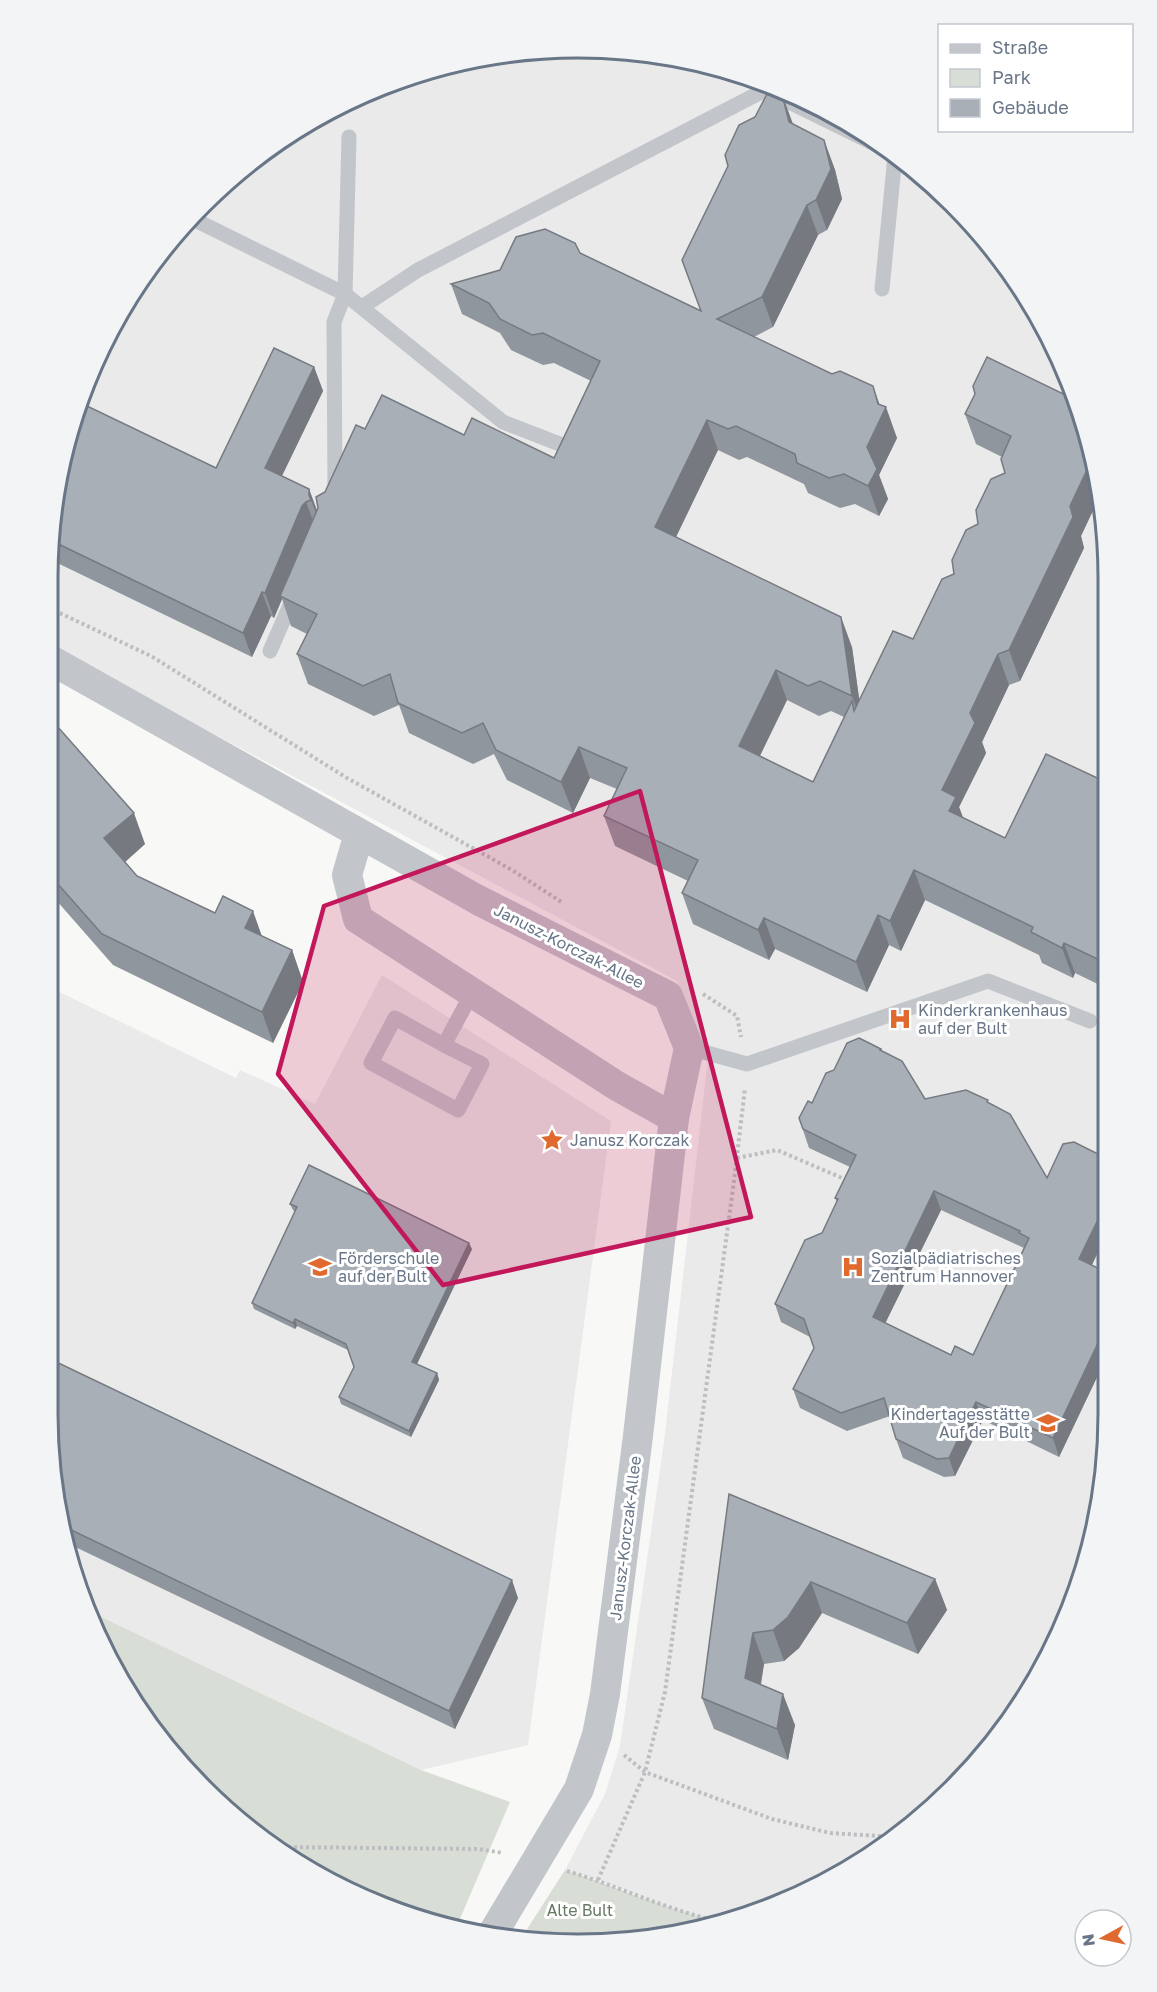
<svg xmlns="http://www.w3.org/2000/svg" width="1157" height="1992" font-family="'Golos Text',sans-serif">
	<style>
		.built { fill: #e9eae9 }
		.green { fill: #d8ddd5 }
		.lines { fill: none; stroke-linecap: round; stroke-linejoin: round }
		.path { stroke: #bcbec1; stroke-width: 4; stroke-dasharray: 3 3; stroke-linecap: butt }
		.service { stroke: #c2c5ca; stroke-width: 15 }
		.minor { stroke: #c2c5ca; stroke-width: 30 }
		.wall { fill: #90969d; fill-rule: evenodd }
		.shaded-wall { fill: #767a80 }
		.building { fill: #a8afb7; stroke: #767a80; stroke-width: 1.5; fill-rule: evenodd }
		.marked { fill: #c2185b; fill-opacity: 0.2; stroke: #c2185b; stroke-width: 4.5; stroke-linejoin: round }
		.labels { text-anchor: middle; stroke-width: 6; stroke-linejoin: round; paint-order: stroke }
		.street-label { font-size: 16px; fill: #687687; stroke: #fff }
		.poi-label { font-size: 16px; fill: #687687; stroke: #fff; text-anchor: start }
		.park-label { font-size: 16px; fill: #657963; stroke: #fff }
		.rim { fill: none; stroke: #687687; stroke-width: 3 }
	</style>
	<rect width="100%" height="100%" fill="#f8f9f6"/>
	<g class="built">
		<path d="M578,48L682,58L781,88L873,137L954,204L1038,313L1081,408L1108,543V1449L1081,1584L1020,1708L902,1834L749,1916L717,1921L683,1913L598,1880L565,1870L605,1794L620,1746L664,1442L708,1058L677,981L49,646V543L76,408L137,284L203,204L283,138L375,89L475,58Z"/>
		<path d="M382,975L611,1121L528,1745L421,1770L91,1612L76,1584L48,1413L49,987L236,1078L240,1070L315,1104Z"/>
	</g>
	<g class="green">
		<path d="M91,1612L421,1770L510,1802L456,1928L441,1926L283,1854L157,1736Z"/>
		<path d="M565,1870C616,1886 664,1909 717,1921L579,1944L522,1937Z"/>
	</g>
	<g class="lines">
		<g class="path">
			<path d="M49,608L151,656L347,778L512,870L563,903"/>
			<path d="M703,994L737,1016L741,1037"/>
			<path d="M737,1158L777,1150L849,1181"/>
			<path d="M624,1755L645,1772L772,1819L830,1833L896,1837"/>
			<path d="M276,1847L479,1849L503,1853"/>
			<path d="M567,1871C618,1886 665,1909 717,1921"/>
			<path d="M598,1880L645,1772L665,1692L734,1181L745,1088"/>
		</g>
		<g class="service">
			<path d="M191,218L345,294L503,422L570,448"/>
			<path d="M882,289L895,156"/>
			<path d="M362,307L418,270L765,90L891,152"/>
			<path d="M335,489L334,322L345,294L349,137"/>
			<path d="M270,651L294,596"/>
			<path d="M444,1045L482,1064L458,1110L371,1063L395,1018L444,1045L472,993"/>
			<path d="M689,1048L747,1064L988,981L1090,1021"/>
		</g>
		<g class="minor">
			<path d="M49,659L478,900L668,996L689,1048L674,1118L638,1436L605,1694L597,1735L579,1789L493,1933"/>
			<path d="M359,834L347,875L358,919L617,1086L674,1118"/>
		</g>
	</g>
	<g class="wall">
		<path d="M793,125L824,140L835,170L842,199L827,230L818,235L773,327L754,337L879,404L897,438L879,475L888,499L879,516L855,504L840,508L808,493L804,484L747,457L739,460L718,450L675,537L852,647L859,700L913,639L954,574L1005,473L1002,457L976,444L965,414L1081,408L1100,503L1097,502L1081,536L1084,548L1020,681L1009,685L982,742L986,753L959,807L963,818L1005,838L1108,783V989L1075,973L1073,978L1042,963L1039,955L925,900L901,951L889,945L867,992L775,949L769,960L693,924L682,893L688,881L615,846L604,816L617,789L590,778L573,813L507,780L494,754L473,764L409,733L399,705L374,716L308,684L297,654L307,634L291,626L282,599L274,618L271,616L252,657L49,559V543L71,435L216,468L314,367L323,391L282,476L309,489L317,510L325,492L365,429L464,435L554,458L591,381L554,363L543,365L511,350L500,333L462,314L451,284L580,253L701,311ZM787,700L819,716L831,711L844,717L813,782L760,756Z"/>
		<path d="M49,717L145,844L125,862L137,876L292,950L303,982L273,1043L113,965L49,892Z"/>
		<path d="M881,1049L882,1051L925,1099L989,1103L1047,1178L1108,1159V1231L1092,1265L1108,1273V1354L1059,1457L983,1420L955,1476L944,1477L903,1458L896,1439L890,1416L847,1431L800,1408L793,1389L814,1348L810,1337L781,1322L775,1304L822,1233L837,1202L835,1198L850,1167L809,1148L799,1118L812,1103L834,1070ZM941,1210L1024,1248L973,1355H951L885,1323Z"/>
		<path d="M290,1204L472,1249L417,1364L437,1373L439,1380L411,1437L341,1404L339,1397L354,1367L348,1350L297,1326L295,1329L254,1309L252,1303L295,1212L293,1210Z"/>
		<path d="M48,1413L518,1598L455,1729L69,1544Z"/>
		<path d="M729,1494L935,1579L947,1610L918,1654L822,1613L799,1648L784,1661L764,1664L761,1685L795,1725L788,1760L714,1729L702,1698Z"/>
	</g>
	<g class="shaded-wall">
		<path d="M782,94L793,124L789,122Z"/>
		<path d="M824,140L835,170L842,199L827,230L816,200Z"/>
		<path d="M807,205L818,235L773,327L762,297Z"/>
		<path d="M314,367L323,391L274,492L265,468Z"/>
		<path d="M873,386L883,414L886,407L897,438L879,475L888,499L879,516L868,486L867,447L878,404Z"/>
		<path d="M707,420L718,450L666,558L655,527Z"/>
		<path d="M1086,472L1097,502L1081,536L1084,548L1020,681L1009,650L1070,506Z"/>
		<path d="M309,489L318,514V518L309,495Z"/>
		<path d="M306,502L315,526L280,596L282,599L274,618L265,593L302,506Z"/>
		<path d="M262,592L271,616L252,657L243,633Z"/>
		<path d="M841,617L852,647L863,726L852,696Z"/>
		<path d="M998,654L1009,685L982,742L986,753L959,807L967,828L960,841L942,790L970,713Z"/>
		<path d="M776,670L787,700L750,776L739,746Z"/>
		<path d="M579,747L590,778L573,813L561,782Z"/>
		<path d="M134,813L145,844L116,870L104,838Z"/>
		<path d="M914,870L925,900L901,951L890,921Z"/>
		<path d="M253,911L264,942L245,928Z"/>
		<path d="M878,915L889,945L867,992L856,962Z"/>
		<path d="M764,918L775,949L769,960L758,930Z"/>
		<path d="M1064,943L1075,973L1073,978L1062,948Z"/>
		<path d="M292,950L303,982L273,1043L262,1012Z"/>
		<path d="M934,1191L941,1210L879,1336L873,1317Z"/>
		<path d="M1108,1199V1231L1086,1277L1079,1259Z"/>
		<path d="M469,1243L472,1249L415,1368L412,1362Z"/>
		<path d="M295,1319L297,1326L295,1329L293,1323Z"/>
		<path d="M1108,1322V1354L1059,1457L1053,1438Z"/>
		<path d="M437,1373L439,1380L411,1437L409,1431Z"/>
		<path d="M976,1402L983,1420L955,1476L949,1458Z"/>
		<path d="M935,1579L947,1610L918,1654L907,1623Z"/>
		<path d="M512,1580L518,1598L455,1729L449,1711Z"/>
		<path d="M811,1582L822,1613L799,1648L784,1661L773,1630Z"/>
		<path d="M753,1633L764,1664L756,1710L745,1678Z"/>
		<path d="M783,1694L795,1725L788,1760L777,1729Z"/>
	</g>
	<g class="building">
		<path d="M767,94H782L789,122L824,140L831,169L816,200L807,205L762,297L717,319L832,374L840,371L873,386L878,404L886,407L867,447L877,469L868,486L844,474L829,478L797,463L795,454L736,426L728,429L707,420L655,527L841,617L852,696L820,681L808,686L776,670L739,746L813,782L852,701L854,711L893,631L913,639L942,579L954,574L952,560L966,530L978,524L976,510L991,479L1005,473L1001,459L1011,436L965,414L975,394L973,386L987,357L1078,401L1081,408L1094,476L1086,472L1070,506L1073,517L1009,650L998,654L970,713L975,723L942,790L956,797L949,811L1005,838L1046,754L1108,783V964L1064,943L1062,948L1031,932L1033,927L914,870L890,921L878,915L856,962L764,918L758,930L682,893L698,860L604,816L627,768L579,747L561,782L496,750L483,723L462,733L398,703L390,674L363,686L297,654L317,614L280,596L318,508L316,497L325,492L356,425L365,429L382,395L464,435L472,418L554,458L600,361L543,333L532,335L500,319L489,303L451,284L500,270L516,237L545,229L575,243L580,253L701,311L682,260L728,166L725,155L739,125L755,117Z"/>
		<path d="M274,348L314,367L265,468L309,489V495L311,500L306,502L302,506L265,593L262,592L243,633L50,540L71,435L85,405L216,468Z"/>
		<path d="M49,717L134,813L104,838L137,876L215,913L223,896L253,911L245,928L292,950L262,1012L102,934L49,874Z"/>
		<path d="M859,1038L881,1049L880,1050L902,1061L925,1099L966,1090L988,1100L987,1102L1010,1114L1047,1178L1063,1144L1074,1142L1108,1159V1199L1079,1259L1108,1273V1322L1053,1438L976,1402L949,1458L937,1459L896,1439L884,1398L841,1413L793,1389L814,1348L804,1319L775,1304L805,1240L822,1233L838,1199L835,1198L856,1155L803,1129L799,1118L808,1101L812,1103L826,1073L834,1070L847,1043ZM934,1191L1020,1231L1019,1233L1029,1238L973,1355L955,1346L951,1355L873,1317Z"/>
		<path d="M309,1165L469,1243L412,1362L437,1373L409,1431L339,1397L354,1367L346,1344L295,1319L293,1323L252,1303L297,1207L290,1204Z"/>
		<path d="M48,1358L512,1580L449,1711L67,1528L48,1413Z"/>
		<path d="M729,1494L935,1579L907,1623L811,1582L788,1617L773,1630L753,1633L745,1678L783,1694L777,1729L702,1698Z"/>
	</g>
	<path class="marked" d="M640,791L751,1217L443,1285L278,1074L324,906Z"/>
	<defs>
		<g id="hospital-bare" transform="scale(1.8)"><path d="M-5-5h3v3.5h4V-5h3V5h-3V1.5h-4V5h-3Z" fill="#e0692e" stroke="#fff" stroke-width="2.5" paint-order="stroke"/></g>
		<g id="sight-bare" transform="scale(1.8)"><path d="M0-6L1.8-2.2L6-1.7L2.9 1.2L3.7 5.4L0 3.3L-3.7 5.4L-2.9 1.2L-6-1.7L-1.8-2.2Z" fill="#e0692e" stroke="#fff" stroke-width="2.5" paint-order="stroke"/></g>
		<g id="school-bare" transform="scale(1.8)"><path d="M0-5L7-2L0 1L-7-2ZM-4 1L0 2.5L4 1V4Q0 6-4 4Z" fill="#e0692e" stroke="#fff" stroke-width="2.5" paint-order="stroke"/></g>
	</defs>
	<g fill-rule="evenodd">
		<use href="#hospital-bare" x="900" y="1019"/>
		<use href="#sight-bare" x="552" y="1140"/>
		<use href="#school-bare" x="320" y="1267"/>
		<use href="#hospital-bare" x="853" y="1267"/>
		<use href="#school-bare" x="1048" y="1423"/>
	</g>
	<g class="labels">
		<g class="street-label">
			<text transform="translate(569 946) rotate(27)" y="6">Janusz-Korczak-Allee</text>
			<text transform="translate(625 1538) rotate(-83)" y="6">Janusz-Korczak-Allee</text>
		</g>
		<g class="poi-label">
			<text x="918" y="1016">Kinderkrankenhaus<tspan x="918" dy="18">auf der Bult</tspan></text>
			<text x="570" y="1146">Janusz Korczak</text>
			<text x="338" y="1264">Förderschule<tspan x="338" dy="18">auf der Bult</tspan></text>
			<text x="871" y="1264">Sozialpädiatrisches<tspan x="871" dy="18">Zentrum Hannover</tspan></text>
			<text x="1030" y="1420" text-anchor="end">Kindertagesstätte<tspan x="1030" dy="18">Auf der Bult</tspan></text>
		</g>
		<g class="park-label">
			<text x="580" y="1916">Alte Bult</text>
		</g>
	</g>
	<path d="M0 0H1157V1992H0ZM578 58H578A520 520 0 0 1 1098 578V1414A520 520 0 0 1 578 1934H578A520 520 0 0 1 58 1414V578A520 520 0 0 1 578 58Z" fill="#f3f4f5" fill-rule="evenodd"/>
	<path class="rim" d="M578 58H578A520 520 0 0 1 1098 578V1414A520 520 0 0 1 578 1934H578A520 520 0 0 1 58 1414V578A520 520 0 0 1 578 58Z"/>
	<rect x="938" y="24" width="195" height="108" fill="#ffffff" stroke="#c3c8cf" stroke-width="1.5"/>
	<rect x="950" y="44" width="30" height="9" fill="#c2c5ca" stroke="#c3c8cf" stroke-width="1.5"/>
	<text x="992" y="54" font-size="18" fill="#687687">Straße</text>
	<rect x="950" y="69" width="30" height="18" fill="#d8ddd5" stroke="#c3c8cf" stroke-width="1.5"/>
	<text x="992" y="84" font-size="18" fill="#687687">Park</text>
	<rect x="950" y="99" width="30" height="18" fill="#a8afb7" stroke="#c3c8cf" stroke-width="1.5"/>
	<text x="992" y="114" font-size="18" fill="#687687">Gebäude</text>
	<g transform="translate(1103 1938) rotate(262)"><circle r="28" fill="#ffffff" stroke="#c3c8cf" stroke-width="1.5"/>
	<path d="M0-4.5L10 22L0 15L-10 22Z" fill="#e0692e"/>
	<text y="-9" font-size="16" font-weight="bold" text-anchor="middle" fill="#687687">N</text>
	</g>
</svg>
